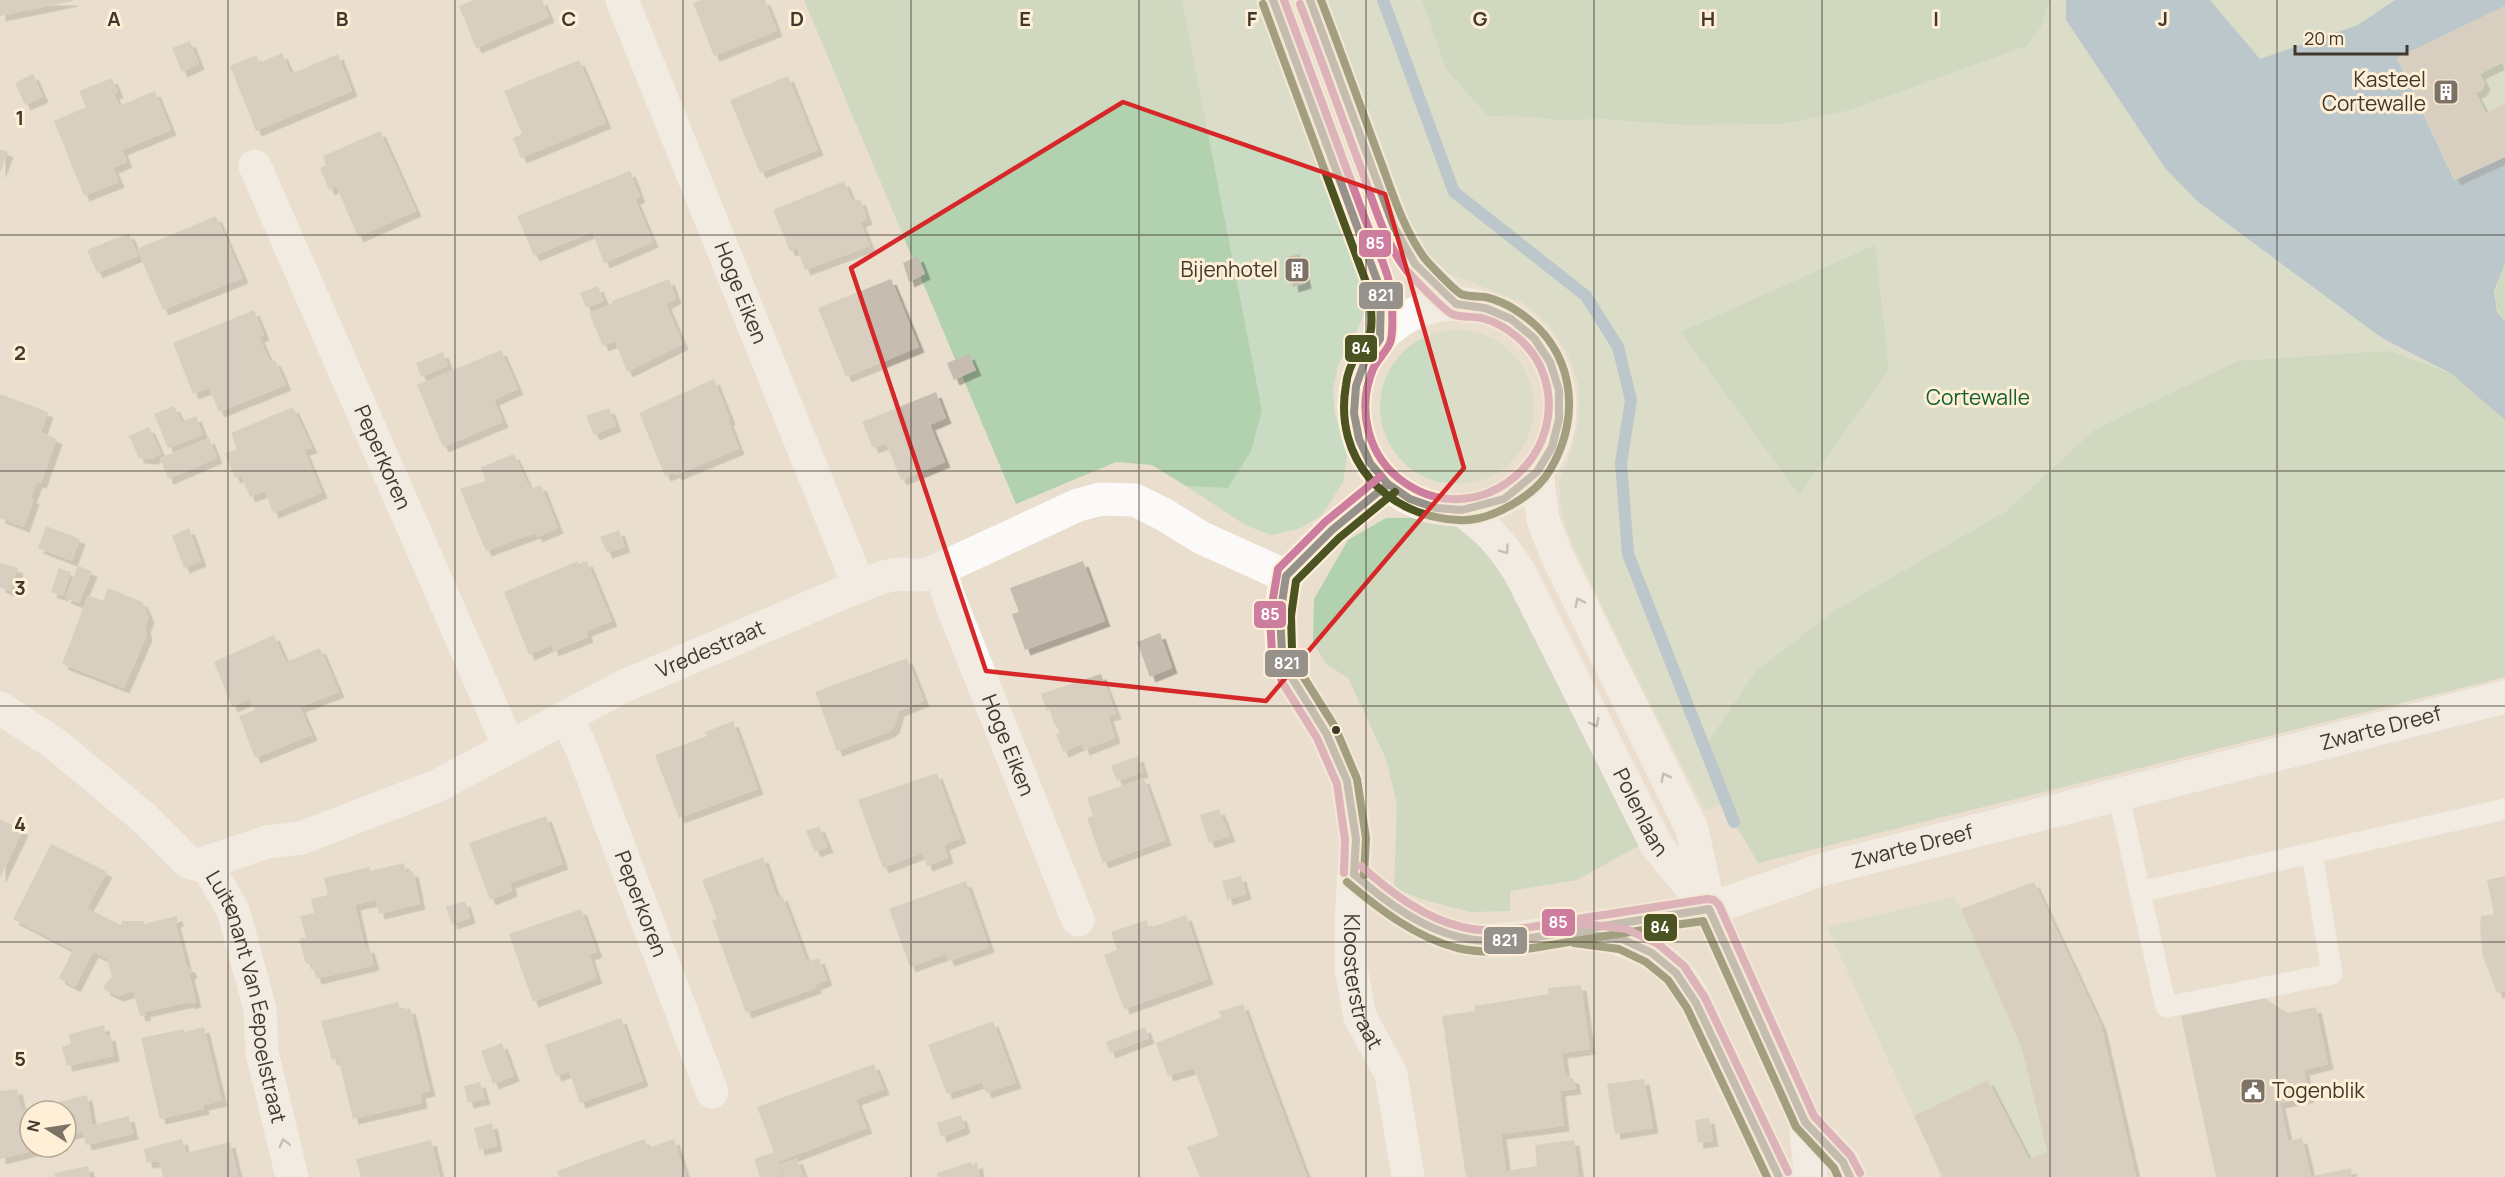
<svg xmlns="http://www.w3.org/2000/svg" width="2505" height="1177" font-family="Manrope,sans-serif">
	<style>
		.green { fill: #c9dbc2 }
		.forest { fill: #b1d1af }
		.water { fill: #84abc8 }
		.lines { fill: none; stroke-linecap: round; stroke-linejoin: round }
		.stream { stroke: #84abc8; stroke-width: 12 }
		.building { fill: #c6bdb0; filter: url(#shadow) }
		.lane { stroke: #fcfaf8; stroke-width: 21 }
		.street { stroke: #fcfaf8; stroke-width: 33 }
		.primary { stroke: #fcfaf8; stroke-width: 33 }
		.bus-1-casing { stroke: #ffefd7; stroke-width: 12 }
		.bus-2-casing { stroke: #ffefd7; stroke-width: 12 }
		.bus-3-casing { stroke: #ffefd7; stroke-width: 12 }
		.bus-1 { stroke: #96928b; stroke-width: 8 }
		.bus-2 { stroke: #4a5321; stroke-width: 8 }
		.bus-3 { stroke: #cd7e9f; stroke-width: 8 }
		.oneway { stroke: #9e9992 }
		.marked { fill: none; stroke: #d62828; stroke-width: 4.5; stroke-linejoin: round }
		.grid { fill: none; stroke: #40382c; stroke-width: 1.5; stroke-opacity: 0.55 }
		.bus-dot { fill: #40382c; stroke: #ffefd7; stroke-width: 2 }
		.labels { text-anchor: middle; stroke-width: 6; stroke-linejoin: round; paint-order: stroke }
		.poi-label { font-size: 21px; fill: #40382c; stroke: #ffefd7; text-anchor: end }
		.street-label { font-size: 21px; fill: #40382c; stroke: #ffefd7 }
		.park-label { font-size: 21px; fill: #115e32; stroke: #ffefd7 }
		.grid-label { font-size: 20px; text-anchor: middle; font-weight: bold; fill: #40382c; stroke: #ffefd7; stroke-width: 6; stroke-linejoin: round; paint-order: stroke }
		.line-badge { stroke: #ffefd7; stroke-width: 2 }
		.badge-label { font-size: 16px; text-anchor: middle; font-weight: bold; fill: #fff }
	</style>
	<defs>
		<filter id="shadow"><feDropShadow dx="5.5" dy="5.5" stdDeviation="0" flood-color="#0004"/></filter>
	</defs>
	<rect width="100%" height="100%" fill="#eadfce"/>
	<g class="green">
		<path d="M1182,0H1265L1366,286L1367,305L1358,328L1338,365L1333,391L1335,413L1347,456L1343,482L1322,515L1299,529L1271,535L1245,525L1186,486L1228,488L1262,410Z"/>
		<path d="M1319,0H2505V677L1758,863L1734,822L1727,802L1705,811L1629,662L1574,548L1562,515L1559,483L1570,455L1579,421V386L1568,354L1549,325L1522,302L1440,270L1404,225Z"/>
		<circle cx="1457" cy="407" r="77"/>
		<path d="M1953,897L1961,909L2022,1049L2047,1152L2029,1159L1988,1080L1914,1116L1827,927Z"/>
	</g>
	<g class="forest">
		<path d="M804,0H1182L1262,410L1251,451L1228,488L1186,486L1152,465L1116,462L1016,504Z"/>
		<path d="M1422,0H2050L2041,27L2026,46L1850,110L1782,124L1685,125L1603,119L1559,120L1538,117L1488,116L1446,69Z"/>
		<path d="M1875,245L1889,370L1799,495L1681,332Z"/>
		<path d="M2505,263V321C2489,302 2497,284 2505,263Z"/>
		<path d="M2388,351L2452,374L2505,420V677L1758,863L1734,822L1704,748L1755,672L1836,610L2008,510L2094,430L2238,361Z"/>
		<path d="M1386,518H1434L1484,536L1642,844L1577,880L1510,891V911L1470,912L1421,899L1394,888L1397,804L1386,759L1348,678L1326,664L1313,643L1314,599L1348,540Z"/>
	</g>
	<path class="water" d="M2066,0H2210L2260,59L2358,25L2395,0H2505V6L2397,58L2454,180L2505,157V263L2494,291L2497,312L2505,321V420L2452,374L2382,338L2197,201L2165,168L2066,20Z"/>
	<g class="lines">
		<path class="stream" d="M1383,0L1454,192L1586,296L1618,347L1631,400L1621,463L1628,554L1734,822"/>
	</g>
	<g class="building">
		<path d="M0,0H72L73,1L0,16Z"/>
		<path d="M473,0H542L549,17L476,48L459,6Z"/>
		<path d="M702,0H765L777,31L714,56L693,3Z"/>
		<path d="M2505,6V70L2502,63L2480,74L2485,84L2481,91L2476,93L2486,113L2505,103V157L2455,180L2397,58Z"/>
		<path d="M190,41L199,64L182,72L172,48Z"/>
		<path d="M282,53L291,74L338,54L352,91L256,131L230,66L256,55L259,63Z"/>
		<path d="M579,60L606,123L521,158L513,138L522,134L504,91Z"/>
		<path d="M33,74L43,97L25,105L15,83Z"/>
		<path d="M788,76L818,150L760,173L730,100Z"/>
		<path d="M112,78L118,92L114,94L119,106L155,91L171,130L122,150L127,162L113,168L119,182L84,196L54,121L86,107L79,91Z"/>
		<path d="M380,131L416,211L358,237L336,186L329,190L320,168L326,165L323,156Z"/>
		<path d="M0,149L8,152L0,173Z"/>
		<path d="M630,171L640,197L635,199L653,242L604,263L592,232L534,256L517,216Z"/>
		<path d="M844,181L853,202L860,199L867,219L860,222L870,246L805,270L797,248L790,251L773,210Z"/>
		<path d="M216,216L243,278L163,310L137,249Z"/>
		<path d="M129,233L138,256L97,273L87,250Z"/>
		<path d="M1300,254L1306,283L1293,287L1288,257Z"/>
		<path d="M918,256L925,274L909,282L903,263Z"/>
		<path d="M669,279L676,298L666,304L683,344L627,372L615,341L603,346L589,313L613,303L612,301Z"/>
		<path d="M891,279L919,347L846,377L818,308Z"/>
		<path d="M598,286L604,301L586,308L580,293Z"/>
		<path d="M254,310L264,335L259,337L270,362L275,360L286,385L219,412L209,388L193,394L173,343Z"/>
		<path d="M501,350L518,389L494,400L503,422L443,447L417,385Z"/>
		<path d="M443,352L448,366L421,377L416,363Z"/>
		<path d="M969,354L976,370L954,380L947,363Z"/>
		<path d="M714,379L730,419L728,420L739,449L676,475L675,472L665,476L639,413Z"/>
		<path d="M936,392L946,418L930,425L945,462L901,480L886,443L873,448L862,422Z"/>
		<path d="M0,394L48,412L41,432L57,439L41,483L37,482L31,498L34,499L24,527L0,518Z"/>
		<path d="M174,406L182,422L196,416L203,435L168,448L154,414Z"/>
		<path d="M293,407L312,448L304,450L322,493L273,513L265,491L250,497L241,476L235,478L225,454L237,449L231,433Z"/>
		<path d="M609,408L616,426L594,435L586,416Z"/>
		<path d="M149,427L161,454L151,459L139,458L129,436Z"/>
		<path d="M209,438L217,458L168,479L160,458Z"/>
		<path d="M514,454L530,489L541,485L558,528L537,537L535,533L486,551L460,489L486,481L481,467Z"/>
		<path d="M46,526L80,539L72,561L38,548Z"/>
		<path d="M189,528L201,561L184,568L172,536Z"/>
		<path d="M619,530L625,547L607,553L600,537Z"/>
		<path d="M578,561V564L587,561L612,621L586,631L588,637L553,651L551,645L529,655L504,592Z"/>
		<path d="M1083,561L1105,621L1025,650L1012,614L1019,612L1010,588Z"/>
		<path d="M0,563L18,568L10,591L0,587Z"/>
		<path d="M78,566L92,571L79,603L65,598Z"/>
		<path d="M59,568L71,572L63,596L51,592Z"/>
		<path d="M108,588L142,602L149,617L145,628L147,635L124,688L62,664L88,595L103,601Z"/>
		<path d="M1160,633L1172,668L1150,677L1137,642Z"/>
		<path d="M274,635L286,662L320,648L339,692L300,707L312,735L255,758L239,716L255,710L250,699L232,707L214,662Z"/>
		<path d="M907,658L924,701L899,711L894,728L889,732L837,751L815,692Z"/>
		<path d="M1101,674L1116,714L1108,716L1115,738L1084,750L1082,744L1063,752L1056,734L1060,733L1052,719L1054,716L1052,710L1047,711L1041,694Z"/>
		<path d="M733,721L758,789L679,818L655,755L707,736L705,732Z"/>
		<path d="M1138,756L1143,772L1117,781L1111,766Z"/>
		<path d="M937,773L961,838L944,845L948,858L927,866L922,853L883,868L858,800Z"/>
		<path d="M1144,778L1166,840L1103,863L1087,818L1093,816L1087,798Z"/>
		<path d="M1219,809L1230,836L1209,843L1200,815Z"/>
		<path d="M546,816L563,864L510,883L512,891L490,900L469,843Z"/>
		<path d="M0,819L23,830L0,878Z"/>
		<path d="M819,826L828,847L815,852L806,831Z"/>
		<path d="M51,844L107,872L87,908L121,925L122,921H144V924L177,916L178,921L175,922L187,967H190L192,973L189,974L196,1002L190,1004L189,1002L144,1012L146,1015L140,1016L133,991L118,996L105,990L104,985L112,977L107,959L93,952L75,987L59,978L73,950L13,919Z"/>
		<path d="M763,857L777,898L782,895L807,962L819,958L827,980L815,985L816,988L746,1013L712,920L717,919L702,880Z"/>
		<path d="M404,863L406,872L413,871L420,904L379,914L376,900L355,905L365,948L369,947L374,965L316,979L312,963L306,964L299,939L306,937L300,916L314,913L311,899L328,895L324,878L370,867V871Z"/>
		<path d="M1241,876L1246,894L1227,900L1222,881Z"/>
		<path d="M2505,876V991L2497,993L2483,957L2480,927L2481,916L2494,914L2487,880Z"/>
		<path d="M966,881L989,947L949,961L946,954L910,967L889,909Z"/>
		<path d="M2034,882L2101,1025L2136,1177H1942L1914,1116L1988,1080L2029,1159L2047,1152L2022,1049L1961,909Z"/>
		<path d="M465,901L470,918L452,924L446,907Z"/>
		<path d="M581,909L597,952L589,955L597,978L533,1002L509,934Z"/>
		<path d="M1186,915L1208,979L1124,1009L1104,955L1117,950L1111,932L1147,920L1149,928Z"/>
		<path d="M1581,985L1590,1049L1562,1053L1565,1075L1574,1079L1576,1089L1560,1091L1564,1126L1501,1134L1506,1171L1537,1166L1535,1145L1574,1140L1579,1177H1466L1442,1016L1475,1011L1474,1006L1549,994L1548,988Z"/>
		<path d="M2264,998L2288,1013L2316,1007L2328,1064L2304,1070L2309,1097L2280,1103L2288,1141L2302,1138L2311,1177H2216L2181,1016Z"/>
		<path d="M398,1002L400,1010L410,1008L430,1091L420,1093L422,1103L353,1119L338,1058L332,1060L321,1021Z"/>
		<path d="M1243,1004L1259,1049L1307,1177H1200L1187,1147L1219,1136L1194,1068L1168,1076L1156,1043L1222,1017L1218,1012Z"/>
		<path d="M621,1018L643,1081L580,1103L569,1071L556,1076L545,1045Z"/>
		<path d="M993,1021L1016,1083L986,1093L982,1082L947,1094L928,1045Z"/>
		<path d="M104,1025L106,1036L110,1035L114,1056L67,1066L62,1047L71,1044L69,1034Z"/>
		<path d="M204,1027L222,1101L203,1105L204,1109L160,1119L141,1038L184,1029L185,1032Z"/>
		<path d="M1145,1027L1149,1038L1110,1053L1106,1042Z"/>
		<path d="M502,1043L514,1076L493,1084L481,1051Z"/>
		<path d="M874,1064L884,1089L856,1100L867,1128L778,1162L783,1177H760L754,1159L774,1152L757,1107Z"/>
		<path d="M1644,1079L1653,1128L1615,1134L1607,1084Z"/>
		<path d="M480,1082L485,1099L468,1103L464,1086Z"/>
		<path d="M17,1089L22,1111L87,1095L92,1125L129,1116L133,1134L86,1145L83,1131L66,1135V1111H30V1143L32,1151L0,1159V1091Z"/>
		<path d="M961,1115L965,1128L941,1137L937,1123Z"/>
		<path d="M1709,1118L1713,1141L1698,1143L1695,1120Z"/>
		<path d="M492,1123L497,1146L479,1150L474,1128Z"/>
		<path d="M182,1139L186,1153L230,1142L238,1177H163L159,1161L147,1163L144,1149Z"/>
		<path d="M644,1139L648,1148L674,1139L686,1177H559L557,1171Z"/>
		<path d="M431,1140L440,1177H361L356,1159Z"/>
		<path d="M797,1158L804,1177H785L780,1164Z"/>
		<path d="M971,1162L972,1165L977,1162L980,1177H938L937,1173Z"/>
		<path d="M88,1166L90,1177H55L54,1173Z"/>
		<path d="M2351,1168L2352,1177H2313V1176Z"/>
	</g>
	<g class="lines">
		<g class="lane">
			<path d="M2119,797L2140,892L2505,809"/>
			<path d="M2140,892L2166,1007L2332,974L2312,853"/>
			<path d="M1594,927L1709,909"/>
		</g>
		<g class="street">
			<path id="s1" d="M622,0L859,586"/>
			<path id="s2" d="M255,166L509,747"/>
			<path id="s3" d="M1388,484L1332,530L1286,576L1280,616L1282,651L1292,678L1326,733L1347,781L1356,839L1351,920V969L1360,1017L1391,1074L1408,1177"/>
			<path id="s4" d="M940,569L950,601L1078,920"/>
			<path id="s5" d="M0,708L54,743L143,817L188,862L199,865L267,842L301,838L437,786L622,687L859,586C873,581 888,574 902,574C922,575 920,577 940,569L1078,505L1101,499L1135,500L1163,514L1202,538L1286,576"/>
			<path id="s6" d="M567,717L583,752L712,1092"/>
			<path id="s7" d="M206,864L233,910L260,1009L262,1052L292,1177"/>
			<path d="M1354,874C1384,901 1419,927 1458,937C1489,945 1522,937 1553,933C1596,928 1642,941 1674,971C1693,989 1703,1019 1714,1042C1736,1087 1757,1132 1779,1177"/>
			<path id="s8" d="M1709,909L1824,869L2505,697"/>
		</g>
		<g class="primary">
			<path d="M1273,0L1381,291L1380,339"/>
			<path d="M1310,0L1394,227L1415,264L1456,304"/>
			<circle cx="1457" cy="407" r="103"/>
			<path d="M1537,472L1543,520L1557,556L1692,829L1709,907"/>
			<path id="s9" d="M1462,510C1490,531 1502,544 1520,573L1657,846L1709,909L1805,1122L1811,1177"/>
			<path d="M1805,1122L1843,1162L1850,1177"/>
		</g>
		<g class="bus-1-casing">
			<g id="bus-1">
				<path d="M1273,0L1381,291L1380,339L1365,361L1356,386L1354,413L1359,439L1370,463L1388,484L1410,499L1436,508L1462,510L1504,499L1537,472L1552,447L1559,419V390L1550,362L1534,338L1511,319L1485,308L1456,304L1415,264L1394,227L1310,0"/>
				<path d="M1354,874C1384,901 1419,927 1459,937C1497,947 1540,936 1578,930C1621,923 1665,916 1709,909L1805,1122L1843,1162L1850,1177"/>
				<path d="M1354,874L1356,839L1347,781L1326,733L1292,678L1282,651L1280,616L1286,576L1332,530L1388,484"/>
				<path d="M1575,933L1622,939L1652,953L1676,973L1696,1003L1779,1177"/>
			</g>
		</g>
		<g class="bus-2-casing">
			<g id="bus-2">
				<path d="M1263,4L1370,293C1370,305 1374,325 1369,337C1366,343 1361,348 1358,353C1352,362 1347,375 1346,385C1333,459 1386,517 1459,520C1490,522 1535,496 1550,470C1583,415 1574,347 1517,311C1509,305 1495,299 1485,297C1478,296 1468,297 1461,294C1455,291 1427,262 1423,256C1402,226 1392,191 1379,157C1360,105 1341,52 1321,0"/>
				<path d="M1364,875L1366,838L1357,779L1335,727L1301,673L1292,649L1291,616L1296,581L1339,538L1395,492"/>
				<path d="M1347,882C1379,909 1415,937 1457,948C1495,957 1537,947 1575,941C1618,934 1660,927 1703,921L1796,1127L1834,1168L1838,1177"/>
				<path d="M1574,943L1619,949L1646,962L1668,980L1687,1008L1767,1177"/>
			</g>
		</g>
		<g class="bus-3-casing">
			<g id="bus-3">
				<path d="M1284,0C1311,73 1338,146 1365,219C1372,238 1391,276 1391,294C1392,306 1394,332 1390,343C1386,352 1377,360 1373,369C1356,410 1368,458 1405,483C1481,535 1577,452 1541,368C1531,345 1507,325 1482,318C1473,316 1461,318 1452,314C1444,310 1414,279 1407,271C1385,243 1374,204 1362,171C1341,115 1321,59 1300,4"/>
				<path d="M1361,866C1390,892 1424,918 1462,927C1497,936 1537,926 1571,920C1617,913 1662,906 1707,899L1714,900L1719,905L1814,1116L1851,1156L1860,1173"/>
				<path d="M1344,873L1345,840L1337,784L1317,738L1282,682L1272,653L1270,616L1278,569L1325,522L1381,476"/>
				<path d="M1576,923L1626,929L1658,944L1684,966L1705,998L1788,1172"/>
			</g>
		</g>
		<use href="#bus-1" class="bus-1"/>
		<use href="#bus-2" class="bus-2"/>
		<use href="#bus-3" class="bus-3"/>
	</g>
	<defs><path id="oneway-chevron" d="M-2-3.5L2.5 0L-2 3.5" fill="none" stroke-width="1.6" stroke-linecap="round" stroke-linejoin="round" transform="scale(1.5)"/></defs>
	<g class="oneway">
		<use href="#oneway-chevron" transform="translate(1505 550) rotate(54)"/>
		<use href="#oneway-chevron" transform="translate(1579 602) rotate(-116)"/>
		<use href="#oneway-chevron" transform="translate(1595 723) rotate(63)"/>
		<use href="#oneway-chevron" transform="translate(1665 777) rotate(-117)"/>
		<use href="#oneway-chevron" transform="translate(284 1143) rotate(-104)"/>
	</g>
	<path d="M0 0H2505V1177H0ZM1123,102L1385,194L1464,468L1266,701L986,671L851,268Z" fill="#eadfce" fill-opacity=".55" fill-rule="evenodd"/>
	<path class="marked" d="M1123,102L1385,194L1464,468L1266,701L986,671L851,268Z"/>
	<path class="grid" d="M228,0V1177M455,0V1177M683,0V1177M911,0V1177M1139,0V1177M1366,0V1177M1594,0V1177M1822,0V1177M2050,0V1177M2277,0V1177M0,235H2505M0,471H2505M0,706H2505M0,942H2505"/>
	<defs>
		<g id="building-square" transform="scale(1.35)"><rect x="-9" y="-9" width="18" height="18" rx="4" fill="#7c7265" stroke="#ffefd7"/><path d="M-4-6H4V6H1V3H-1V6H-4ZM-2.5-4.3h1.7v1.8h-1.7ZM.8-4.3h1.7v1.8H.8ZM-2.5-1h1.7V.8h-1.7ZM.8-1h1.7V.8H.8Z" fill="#fff"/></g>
		<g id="civic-square" transform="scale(1.35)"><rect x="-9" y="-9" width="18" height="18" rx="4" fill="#7c7265" stroke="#ffefd7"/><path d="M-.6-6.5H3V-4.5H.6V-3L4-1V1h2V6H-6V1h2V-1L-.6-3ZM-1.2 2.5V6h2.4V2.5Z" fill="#fff"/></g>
	</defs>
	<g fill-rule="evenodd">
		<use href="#building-square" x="2446" y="92"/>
		<use href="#building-square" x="1297" y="270"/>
		<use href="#civic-square" x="2253" y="1091"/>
	</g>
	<circle class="bus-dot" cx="1336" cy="730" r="5"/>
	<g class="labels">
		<g class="poi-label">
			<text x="2426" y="87">Kasteel<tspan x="2426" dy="24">Cortewalle</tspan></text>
			<text x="1278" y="277">Bijenhotel</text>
			<text x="2272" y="1098" text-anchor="start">Togenblik</text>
		</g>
		<g class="street-label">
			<text dy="7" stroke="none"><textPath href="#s1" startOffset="316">Hoge Eiken</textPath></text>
			<text dy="7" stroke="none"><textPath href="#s2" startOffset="318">Peperkoren</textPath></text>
			<text dy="7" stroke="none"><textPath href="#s5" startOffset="813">Vredestraat</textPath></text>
			<text dy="7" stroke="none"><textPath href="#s8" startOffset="696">Zwarte Dreef</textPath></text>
			<text dy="7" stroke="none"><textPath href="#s4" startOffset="189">Hoge Eiken</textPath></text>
			<text dy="7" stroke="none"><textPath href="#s9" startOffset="354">Polenlaan</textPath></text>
			<text dy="7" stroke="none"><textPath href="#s8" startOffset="213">Zwarte Dreef</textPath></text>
			<text dy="7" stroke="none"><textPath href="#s6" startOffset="201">Peperkoren</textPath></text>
			<text dy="7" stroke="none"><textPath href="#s3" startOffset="562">Kloosterstraat</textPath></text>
			<text dy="7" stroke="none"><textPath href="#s7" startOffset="141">Luitenant Van Eepoelstraat</textPath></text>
		</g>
		<g class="park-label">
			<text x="1978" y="405">Cortewalle</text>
		</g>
	</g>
	<g class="grid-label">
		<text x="114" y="26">A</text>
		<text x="342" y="26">B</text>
		<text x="569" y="26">C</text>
		<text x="797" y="26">D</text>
		<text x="1025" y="26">E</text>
		<text x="1252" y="26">F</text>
		<text x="1480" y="26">G</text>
		<text x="1708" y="26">H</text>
		<text x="1936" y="26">I</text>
		<text x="2163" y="26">J</text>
		<text x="20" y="125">1</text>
		<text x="20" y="360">2</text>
		<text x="20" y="595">3</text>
		<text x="20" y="831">4</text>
		<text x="20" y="1066">5</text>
	</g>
	<g class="line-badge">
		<rect x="1358" y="229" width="34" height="29" rx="6" fill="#cd7e9f"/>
		<rect x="1358" y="281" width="46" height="29" rx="6" fill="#96928b"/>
		<rect x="1344" y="334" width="34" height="29" rx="6" fill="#4a5321"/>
		<rect x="1253" y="600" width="34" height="29" rx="6" fill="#cd7e9f"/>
		<rect x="1264" y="649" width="45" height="29" rx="6" fill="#96928b"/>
		<rect x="1541" y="908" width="35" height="29" rx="6" fill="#cd7e9f"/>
		<rect x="1643" y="913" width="35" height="29" rx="6" fill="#4a5321"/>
		<rect x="1483" y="926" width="45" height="29" rx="6" fill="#96928b"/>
	</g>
	<g class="badge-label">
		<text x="1375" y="249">85</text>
		<text x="1381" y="301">821</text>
		<text x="1361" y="354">84</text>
		<text x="1270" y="620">85</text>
		<text x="1287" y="669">821</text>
		<text x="1558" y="928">85</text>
		<text x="1660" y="933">84</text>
		<text x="1505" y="946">821</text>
	</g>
	<g transform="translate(48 1129) rotate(282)"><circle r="28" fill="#ffefd7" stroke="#b3a693" stroke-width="1.5"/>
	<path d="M0-4.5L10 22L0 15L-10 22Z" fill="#7c7265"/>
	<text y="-9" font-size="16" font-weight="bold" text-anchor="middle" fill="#40382c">N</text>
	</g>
	<path d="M2295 45v9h112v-9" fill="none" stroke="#40382c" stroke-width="3"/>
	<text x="2304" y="45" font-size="18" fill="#40382c" stroke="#ffefd7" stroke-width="4.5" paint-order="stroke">20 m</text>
</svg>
